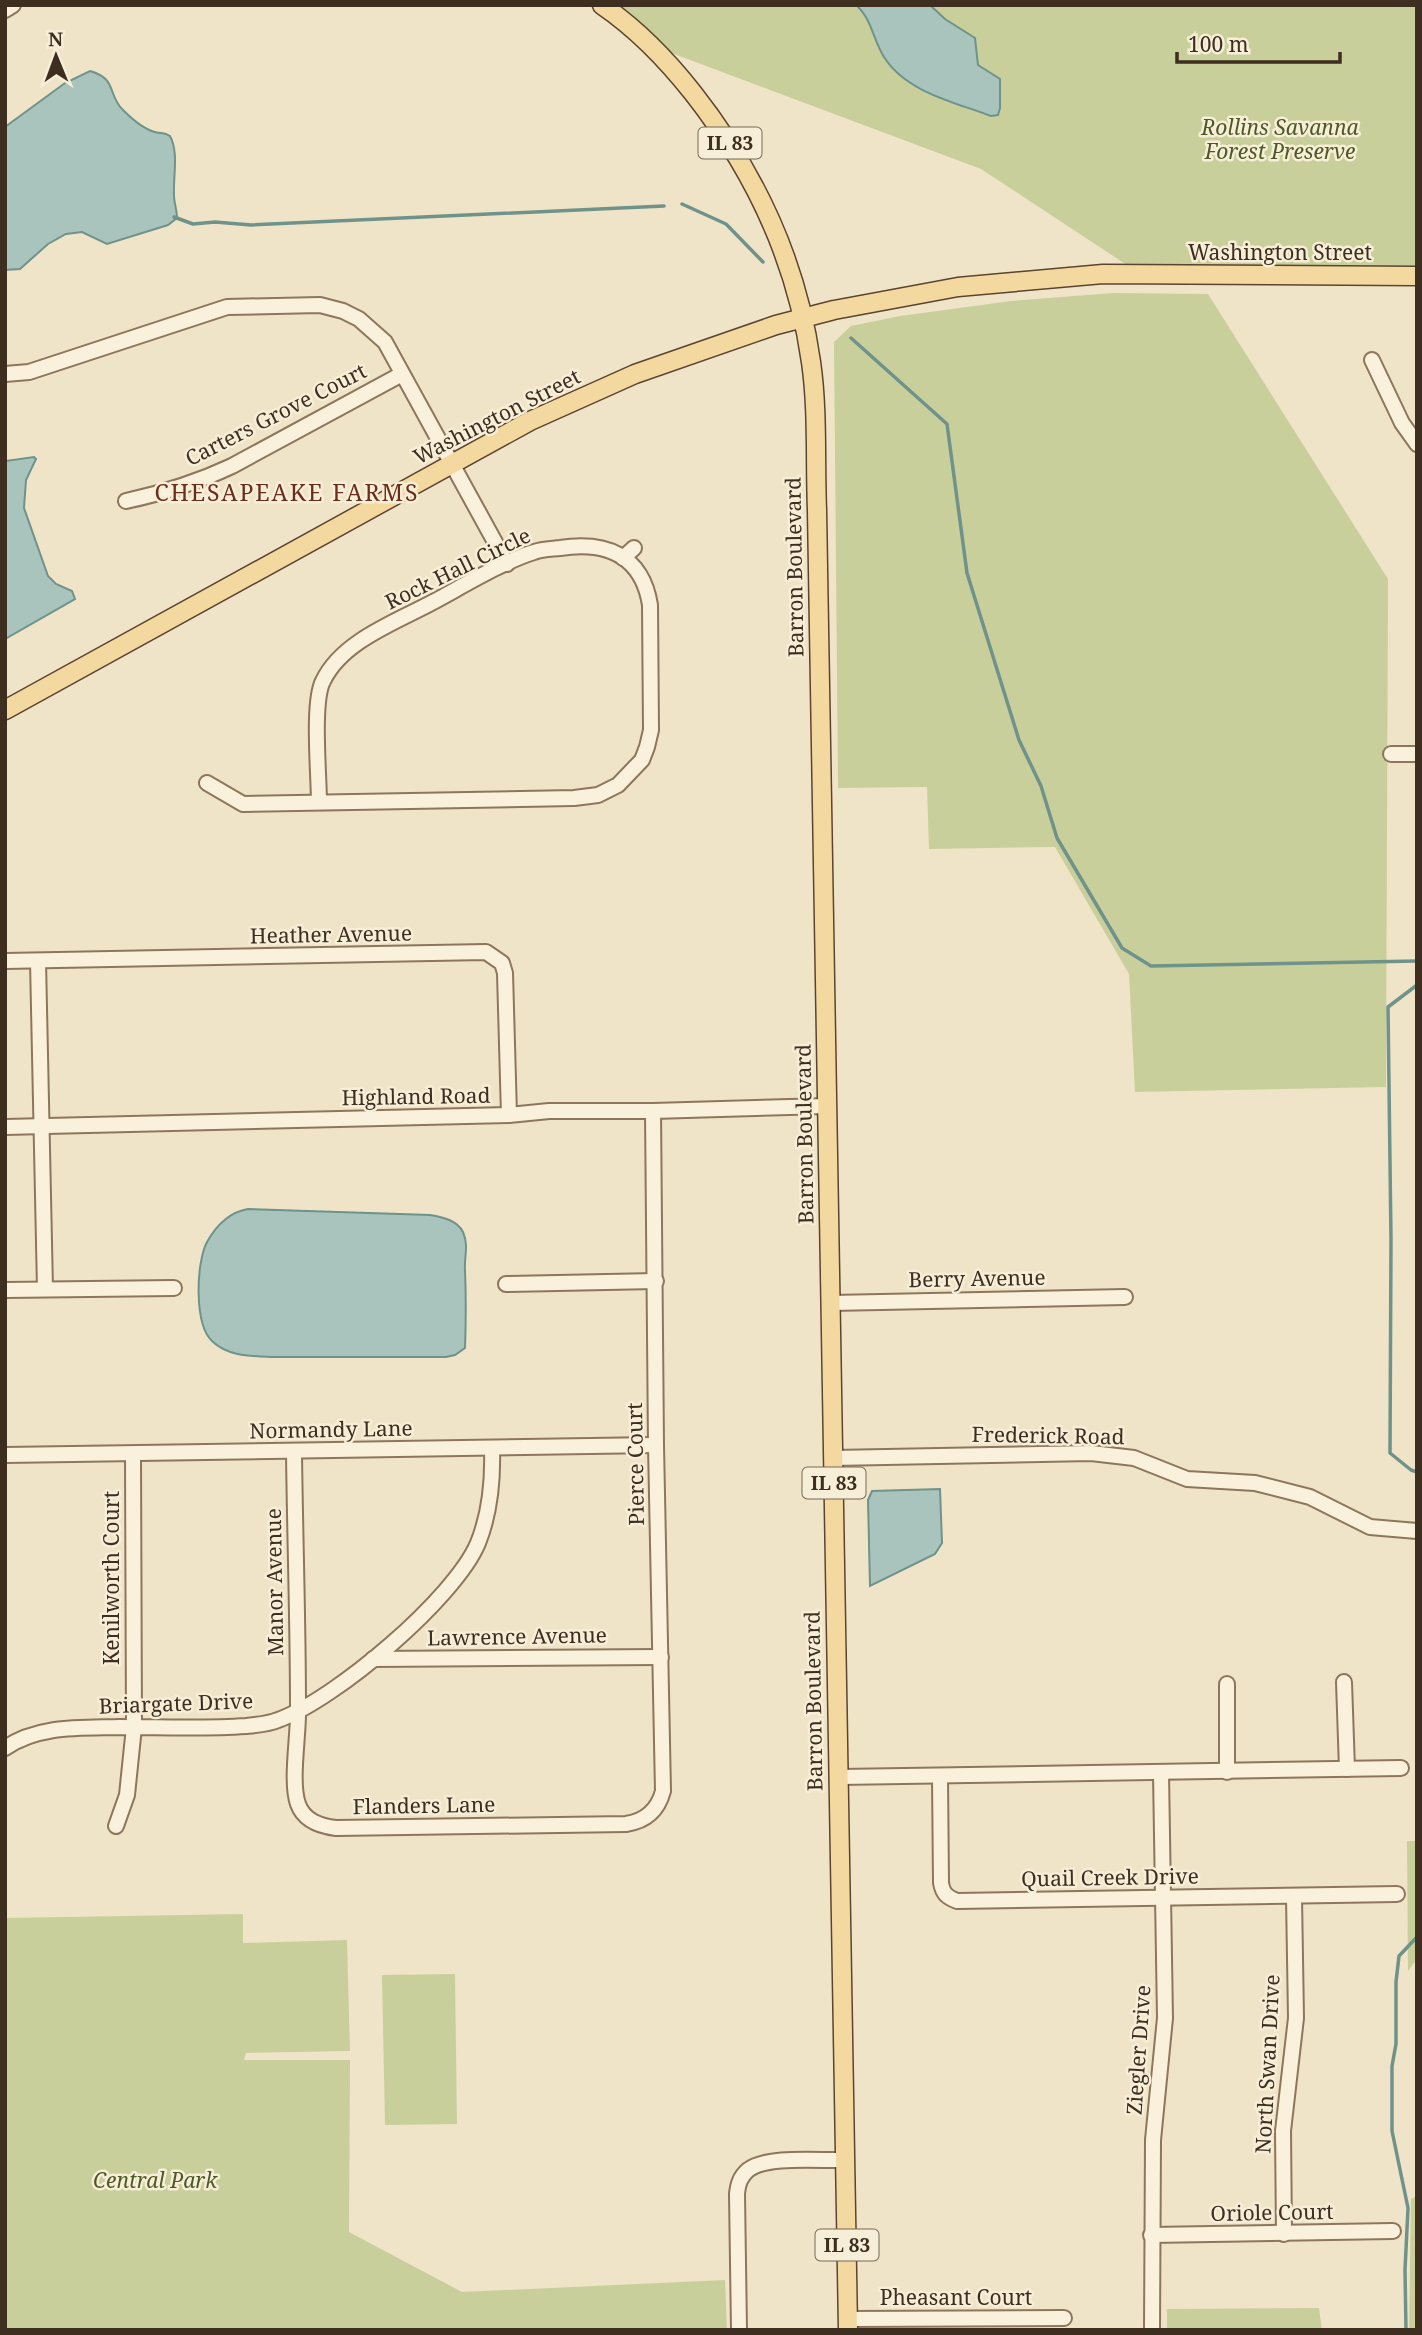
<svg xmlns="http://www.w3.org/2000/svg" width="1422" height="2335" font-family="'Noto Serif',serif">
	<style>
		.green { fill: #c9cf9b }
		.water { fill: #a9c4bc; stroke: #6f938a; stroke-width: 2 }
		.lines { fill: none; stroke-linecap: round; stroke-linejoin: round }
		.stream { stroke: #6f938a; stroke-width: 3.5 }
		.minor-casing { stroke: #8d765c; stroke-width: 18 }
		.major-casing { stroke: #5b4430; stroke-width: 21 }
		.minor { stroke: #faf1dc; stroke-width: 14 }
		.major { stroke: #f3d9a0; stroke-width: 18 }
		.labels { text-anchor: middle; stroke-width: 5; stroke-linejoin: round; paint-order: stroke }
		.shield { fill: #f7eed8; stroke: #756857; stroke-width: 2 }
		.shield-label { font-size: 19px; font-weight: bold; fill: #3d2e20 }
		.park-label { font-size: 21px; font-style: italic; fill: #4d5a26; stroke: #f7eed8 }
		.street-label { font-size: 21px; fill: #3d2e20; stroke: #f7eed8 }
		.neighbourhood-label { font-size: 23px; letter-spacing: 2px; fill: #6b2e1e; stroke: #f7eed8 }
	</style>
	<rect width="100%" height="100%" fill="#f0e4c8"/>
	<g class="green">
		<path d="M597,5H1417V276L1142,275L981,169L645,43Z"/>
		<path d="M1113,293L1208,294L1388,579L1386,1087L1135,1092L1129,974L1055,847L929,849L927,787L838,788L834,342L851,326L900,316L1011,301Z"/>
		<path d="M1407,1841H1417V1959L1408,1971Z"/>
		<path d="M243,1914V1943L347,1940L350,2051L246,2053L244,2060H350L349,2232L462,2292L725,2280L727,2330H5V1918Z"/>
		<path d="M455,1974L457,2124L385,2125L382,1975Z"/>
		<path d="M1417,2196V2330H1409L1411,2199Z"/>
		<path d="M1319,2308L1322,2330H1167V2309Z"/>
	</g>
	<g class="water">
		<path d="M856,5H930L945,19L975,38L978,65L1000,79V108L998,115L991,116C954,102 906,92 884,57C873,40 872,19 856,5Z"/>
		<path d="M90,71C118,79 107,95 123,110C132,119 143,129 155,132C162,134 164,132 170,136C179,153 173,176 174,195C174,203 177,210 177,218L168,225L107,244L82,232L66,234L48,244L20,269L5,270V127L65,83Z"/>
		<path d="M34,457L36,459L26,480L24,508L48,576L56,584L72,591L75,599L5,639V461Z"/>
		<path d="M248,1209L430,1215C442,1217 457,1220 463,1232C469,1246 464,1257 465,1270C466,1296 466,1322 465,1348L455,1355L446,1357H274C253,1356 228,1357 212,1341C194,1324 196,1263 207,1242C216,1226 230,1212 248,1209Z"/>
		<path d="M940,1489L942,1543L935,1554L870,1586L868,1500L872,1491Z"/>
	</g>
	<g class="lines">
		<g class="stream">
			<path d="M682,204L726,224L763,262"/>
			<path d="M174,217L193,224L215,222L251,225L664,206"/>
			<path d="M851,338L947,424L967,573L1019,740L1041,786L1057,838L1122,948L1151,966L1417,961"/>
			<path d="M1417,985L1388,1007L1391,1239L1390,1453L1411,1470L1417,1472"/>
			<path d="M1406,2330L1405,2270L1408,2208L1392,2131V2066L1396,2044V1982L1399,1956L1417,1937"/>
		</g>
		<g class="minor-casing">
			<g id="minor">
				<path d="M5,10L13,5"/>
				<path d="M1372,360L1402,423L1417,444"/>
				<path d="M5,374L29,372L227,307L320,305L343,311L359,319L385,342L507,564"/>
				<path d="M126,501C163,493 198,482 232,466L402,374"/>
				<path d="M623,558L634,548"/>
				<path d="M1391,754H1417"/>
				<path d="M207,783L243,804L574,798L598,795L618,785L642,760L647,747L651,730L650,605C642,555 606,541 560,548C551,549 542,549 534,552C502,562 463,586 433,602C396,622 342,641 323,681C312,702 319,775 319,803"/>
				<path d="M5,961L486,952L502,963L505,973L509,1115"/>
				<path d="M38,961L45,1289"/>
				<path d="M5,1127L509,1115L549,1111H653L827,1106"/>
				<path d="M506,1284L656,1281"/>
				<path d="M5,1290L174,1288"/>
				<path d="M831,1303L1125,1297"/>
				<path d="M294,1452C295,1537 298,1623 298,1708C299,1734 290,1781 298,1804C304,1821 320,1826 336,1828L626,1824C646,1821 658,1810 663,1791L656,1445L653,1111"/>
				<path d="M5,1455L656,1445"/>
				<path d="M833,1458L1091,1453L1134,1458L1187,1479L1255,1483L1310,1497L1370,1527L1417,1531"/>
				<path d="M373,1659L661,1657"/>
				<path d="M1344,1682L1347,1769"/>
				<path d="M1227,1684V1772"/>
				<path d="M5,1748C38,1725 81,1728 119,1727C161,1727 204,1729 246,1726C256,1725 269,1724 278,1720C335,1700 455,1598 478,1543C490,1513 493,1481 492,1449"/>
				<path d="M839,1777L1401,1768"/>
				<path d="M940,1777L941,1883C943,1894 947,1897 957,1901L1397,1894"/>
				<path d="M116,1826L127,1795L134,1727L133,1454"/>
				<path d="M1284,2234L1283,2131L1296,2018L1294,1897"/>
				<path d="M1151,2235L1393,2231"/>
				<path d="M848,2319L1064,2318"/>
				<path d="M739,2330L737,2194C738,2184 740,2177 748,2170C767,2155 821,2161 845,2160"/>
				<path d="M1152,2330L1153,2140L1165,2018L1161,1773"/>
			</g>
		</g>
		<g class="major-casing">
			<g id="major">
				<path d="M602,5C637,29 667,60 693,93C755,172 797,262 811,362C818,410 815,461 817,510L848,2330"/>
				<path d="M5,710L530,421L635,374L776,325L834,310L958,287L1103,274L1417,276"/>
			</g>
		</g>
		<use href="#minor" class="minor"/>
		<use href="#major" class="major"/>
	</g>
	<g class="labels">
		<g class="shield">
			<rect x="698.5" y="127.5" width="63" height="31" rx="5"/>
			<rect x="802.5" y="1467.5" width="63" height="31" rx="5"/>
			<rect x="815.5" y="2229.5" width="63" height="31" rx="5"/>
		</g>
		<g class="shield-label">
			<text x="730" y="150">IL 83</text>
			<text x="834" y="1490">IL 83</text>
			<text x="847" y="2252">IL 83</text>
		</g>
		<g class="park-label">
			<text x="1280" y="135">Rollins Savanna<tspan x="1280" dy="24">Forest Preserve</tspan></text>
			<text x="155" y="2188">Central Park</text>
		</g>
		<g class="street-label">
			<text x="1280" y="260">Washington Street</text>
			<text transform="translate(276 415) rotate(-27)" y="7">Carters Grove Court</text>
			<text transform="translate(497 417) rotate(-27)" y="7">Washington Street</text>
			<text transform="translate(795 567) rotate(-91)" y="7">Barron Boulevard</text>
			<text transform="translate(458 569) rotate(-26)" y="7">Rock Hall Circle</text>
			<text transform="translate(331 935) rotate(-1)" y="7">Heather Avenue</text>
			<text transform="translate(416 1097) rotate(-1)" y="7">Highland Road</text>
			<text transform="translate(805 1134) rotate(-91)" y="7">Barron Boulevard</text>
			<text transform="translate(977 1279) rotate(-1)" y="7">Berry Avenue</text>
			<text transform="translate(331 1430) rotate(-1)" y="7">Normandy Lane</text>
			<text transform="translate(1048 1436) rotate(1)" y="7">Frederick Road</text>
			<text transform="translate(636 1464) rotate(-91)" y="7">Pierce Court</text>
			<text transform="translate(112 1578) rotate(-90)" y="7">Kenilworth Court</text>
			<text transform="translate(275 1582) rotate(-91)" y="7">Manor Avenue</text>
			<text transform="translate(517 1637) rotate(-1)" y="7">Lawrence Avenue</text>
			<text transform="translate(814 1701) rotate(-91)" y="7">Barron Boulevard</text>
			<text transform="translate(176 1704) rotate(-2)" y="7">Briargate Drive</text>
			<text transform="translate(424 1806) rotate(-1)" y="7">Flanders Lane</text>
			<text transform="translate(1110 1878) rotate(-1)" y="7">Quail Creek Drive</text>
			<text transform="translate(1139 2050) rotate(-86)" y="7">Ziegler Drive</text>
			<text transform="translate(1268 2064) rotate(-87)" y="7">North Swan Drive</text>
			<text transform="translate(1272 2213) rotate(-1)" y="7">Oriole Court</text>
			<text x="956" y="2305">Pheasant Court</text>
		</g>
		<g class="neighbourhood-label">
			<text x="287" y="501">CHESAPEAKE FARMS</text>
		</g>
	</g>
	<rect width="1422" height="2335" fill="none" stroke="#3d2e20" stroke-width="14"/>
	<g transform="translate(56 56) rotate(359)" stroke="#f7eed8" stroke-width="5" paint-order="stroke">
	<path d="M0-5L12 26L0 18L-12 26Z" fill="#3d2e20"/>
	<text y="-10" font-size="19" font-weight="bold" text-anchor="middle" fill="#3d2e20">N</text>
	</g>
	<path d="M1177 52v10h163v-10" fill="none" stroke="#3d2e20" stroke-width="3.5"/>
	<text x="1188" y="52" font-size="21" fill="#3d2e20" stroke="#f7eed8" stroke-width="5" paint-order="stroke">100 m</text>
</svg>
